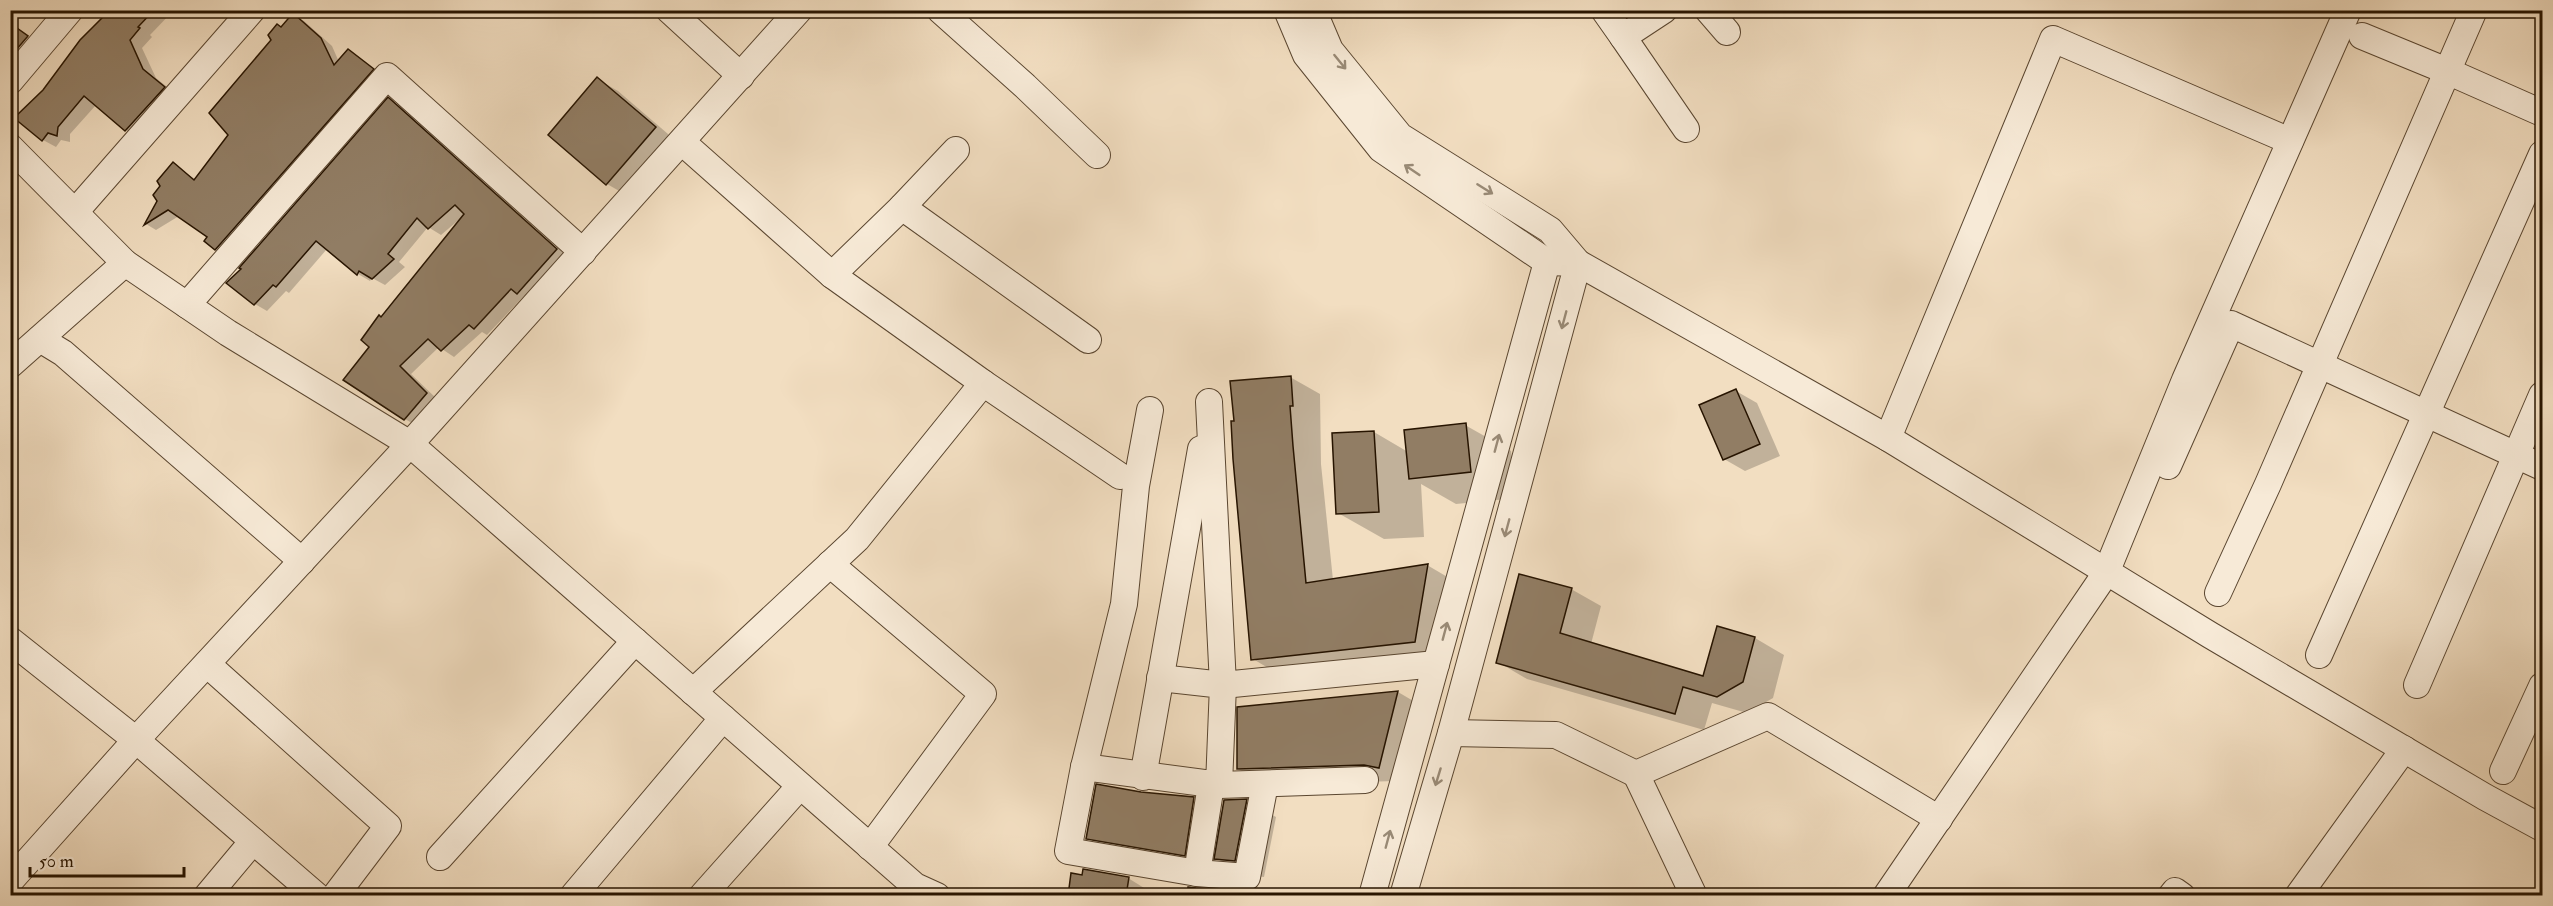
<svg xmlns="http://www.w3.org/2000/svg" width="2553" height="906" font-family="'IM FELL Double Pica',serif">
	<style>
		.shadow { fill: #0003 }
		.building { fill: #917d64; stroke: #271400; stroke-width: 1.5 }
		.lines { fill: none; stroke-linecap: round; stroke-linejoin: round }
		.minor-casing { stroke: #5a4630; stroke-width: 28 }
		.minor { stroke: #f7ead7; stroke-width: 26 }
		.oneway { stroke: #998a76 }
	</style>
	<rect width="100%" height="100%" fill="#f2dec1"/>
	<filter id="stains"><feTurbulence type="fractalNoise" baseFrequency=".00333" numOctaves="4"/><feColorMatrix values="0 0 0 0 .2 0 0 0 0 .09 0 0 0 0 .02 0 0 0 .5 -.17"/></filter>
	<radialGradient id="worn" r=".72"><stop offset=".6" stop-color="#630" stop-opacity="0"/><stop offset="1" stop-color="#630" stop-opacity=".3"/></radialGradient>
	<g class="shadow">
		<path d="M112,10H174L150,35L152,37L142,48L156,78L177,95L139,137L126,130L96,105L70,134V142L61,140L56,147L43,140L44,91Z"/>
		<path d="M293,15L304,21L332,46L339,62L348,51L383,76L227,255L216,249L209,237L179,216L156,230L146,224L159,201L173,164L196,180L230,134L282,29Z"/>
		<path d="M16,29L38,43L10,77V35Z"/>
		<path d="M597,79L618,91L675,140L628,196L607,184L550,135Z"/>
		<path d="M389,99L401,106L569,257L530,300L524,296L487,335L482,332L454,357L439,347L411,374L439,401L417,426L405,419L371,347L382,318L461,218L441,235L428,227L399,262L405,267L385,285L372,278L370,281L358,274L327,249L289,293L286,291L267,311L255,304Z"/>
		<path d="M1290,377L1320,394L1321,464L1333,580L1427,565L1456,582L1445,659L1282,676L1253,659Z"/>
		<path d="M1736,391L1757,403L1780,456L1745,471L1724,459Z"/>
		<path d="M1465,425L1511,451L1517,498L1456,504L1421,484L1424,537L1384,539L1338,513L1374,432L1408,452Z"/>
		<path d="M1571,589L1601,606L1591,644L1704,678L1718,628L1755,638L1784,655L1773,698L1747,713L1712,703L1704,730L1527,679L1498,662Z"/>
		<path d="M1398,692L1427,709L1395,781L1267,785L1238,769L1239,708Z"/>
		<path d="M1141,793L1193,798L1223,815L1246,801L1276,817L1264,877L1245,875L1216,858L1214,871L1117,855L1088,838Z"/>
		<path d="M1128,878L1157,896H1070Z"/>
	</g>
	<g class="building">
		<path d="M110,10H154L138,27L140,28L130,40L143,69L165,87L125,131L84,96L58,127L57,136L48,133L42,141L14,118L43,90L80,40Z"/>
		<path d="M293,13L321,38L334,65L348,49L374,69L215,250L204,241L207,237L168,210L144,225L157,201L153,195L160,186L157,181L173,162L194,180L228,135L209,113L271,40L268,35L277,24L281,27Z"/>
		<path d="M10,23L28,36L10,57Z"/>
		<path d="M597,77L656,127L606,185L548,135Z"/>
		<path d="M388,97L557,249L517,294L511,289L474,329L469,325L441,351L428,339L400,366L427,393L404,420L343,380L369,347L361,340L379,315L381,317L464,214L455,205L428,229L417,218L388,254L394,259L372,279L359,271L357,275L316,241L276,287L273,285L254,305L226,283L241,269L239,268Z"/>
		<path d="M1291,376L1293,406H1290L1293,446L1306,583L1428,564L1415,642L1251,660L1233,459L1231,421H1234L1230,381Z"/>
		<path d="M1736,389L1760,444L1723,460L1699,405Z"/>
		<path d="M1466,423L1471,472L1409,479L1404,430Z"/>
		<path d="M1374,431L1379,512L1336,514L1332,433Z"/>
		<path d="M1519,574L1572,588L1560,633L1703,676L1717,626L1755,637L1743,682L1717,697L1683,687L1675,714L1496,663Z"/>
		<path d="M1398,691L1379,768L1364,765L1237,769V707Z"/>
		<path d="M1096,784L1141,792L1194,797L1185,856L1086,839Z"/>
		<path d="M1247,799L1235,861L1214,859L1224,800Z"/>
		<path d="M1083,869L1129,877L1126,896H1068L1071,873L1082,875Z"/>
		<path d="M1188,887L1196,888L1245,892L1244,896H1187Z"/>
	</g>
	<g class="lines">
		<g class="minor-casing">
			<g id="minor">
				<path d="M669,10L741,76"/>
				<path d="M940,10L1025,86L1097,155"/>
				<path d="M1287,10L1306,55L1381,149L1547,262L1578,263L1888,438L2210,635L2485,797L2542,828"/>
				<path d="M1313,10L1330,50L1400,136L1550,230L1578,263L1451,733L1403,896"/>
				<path d="M1604,10L1623,37L1664,10"/>
				<path d="M1708,10L1727,32"/>
				<path d="M2362,36L2447,71L2542,113"/>
				<path d="M1623,37L1686,129"/>
				<path d="M10,81L70,10"/>
				<path d="M682,142L832,275L983,383L857,539L693,692"/>
				<path d="M10,147L125,263L228,333L410,444L915,886L937,896"/>
				<path d="M902,207L1088,340"/>
				<path d="M75,212L252,10"/>
				<path d="M832,275L902,207L956,150"/>
				<path d="M187,305L387,76L583,252"/>
				<path d="M40,339L63,353L302,561"/>
				<path d="M10,365L125,263"/>
				<path d="M983,383L1120,476"/>
				<path d="M1209,402L1223,685L1436,664"/>
				<path d="M1150,410L1136,486L1124,604L1084,767L1219,785L1223,685L1160,678"/>
				<path d="M1888,438L2053,39L2290,141"/>
				<path d="M2168,466L2231,324L2542,467"/>
				<path d="M830,564L983,694L870,847"/>
				<path d="M2218,593L2268,484L2474,10"/>
				<path d="M10,640L136,740L317,896"/>
				<path d="M2319,655L2542,154"/>
				<path d="M207,664L388,826L335,896"/>
				<path d="M2417,685L2542,395"/>
				<path d="M1451,733L1556,735L1636,774L1768,716L1939,819"/>
				<path d="M1084,767L1068,851L1197,873L1247,877L1265,784"/>
				<path d="M2503,771L2542,686"/>
				<path d="M1636,774L1694,896"/>
				<path d="M1143,777L1201,449"/>
				<path d="M1219,785L1365,780"/>
				<path d="M440,857L635,641"/>
				<path d="M1197,873L1211,785"/>
				<path d="M10,881L136,740L410,444L799,10"/>
				<path d="M207,896L253,841"/>
				<path d="M573,896L723,718"/>
				<path d="M702,896L800,786"/>
				<path d="M1372,896L1547,262"/>
				<path d="M1886,896L2106,573L2185,380L2348,10"/>
				<path d="M2171,896L2175,891L2182,896"/>
				<path d="M2298,896L2404,749"/>
			</g>
		</g>
		<use href="#minor" class="minor"/>
	</g>
	<defs><path id="oneway-shaft" d="M-6 0H5M1.5-3L5.5 0L1.5 3" fill="none" stroke-width="1.6" stroke-linecap="round" stroke-linejoin="round" transform="scale(1.5)"/></defs>
	<g class="oneway">
		<use href="#oneway-shaft" transform="translate(1340 62) rotate(51)"/>
		<use href="#oneway-shaft" transform="translate(1412 170) rotate(-146)"/>
		<use href="#oneway-shaft" transform="translate(1485 189) rotate(32)"/>
		<use href="#oneway-shaft" transform="translate(1564 320) rotate(105)"/>
		<use href="#oneway-shaft" transform="translate(1497 443) rotate(-75)"/>
		<use href="#oneway-shaft" transform="translate(1507 528) rotate(105)"/>
		<use href="#oneway-shaft" transform="translate(1445 631) rotate(-75)"/>
		<use href="#oneway-shaft" transform="translate(1438 777) rotate(107)"/>
		<use href="#oneway-shaft" transform="translate(1388 839) rotate(-75)"/>
	</g>
	<rect width="2553" height="906" fill="none" stroke="#f2dec1" stroke-width="36"/>
	<rect x="12" y="12" width="2529" height="882" fill="none" stroke="#271400" stroke-width="3"/>
	<rect x="18" y="18" width="2517" height="870" fill="none" stroke="#271400" stroke-width="1.5"/>
	<path d="M30 867v9h154v-9" fill="none" stroke="#271400" stroke-width="3"/>
	<text x="39" y="867" font-size="18" fill="#271400" stroke="#f7ead7" stroke-width="4.5" paint-order="stroke">50 m</text>
	<rect width="100%" height="100%" filter="url(#stains)"/>
	<rect width="100%" height="100%" fill="url(#worn)"/>
</svg>
